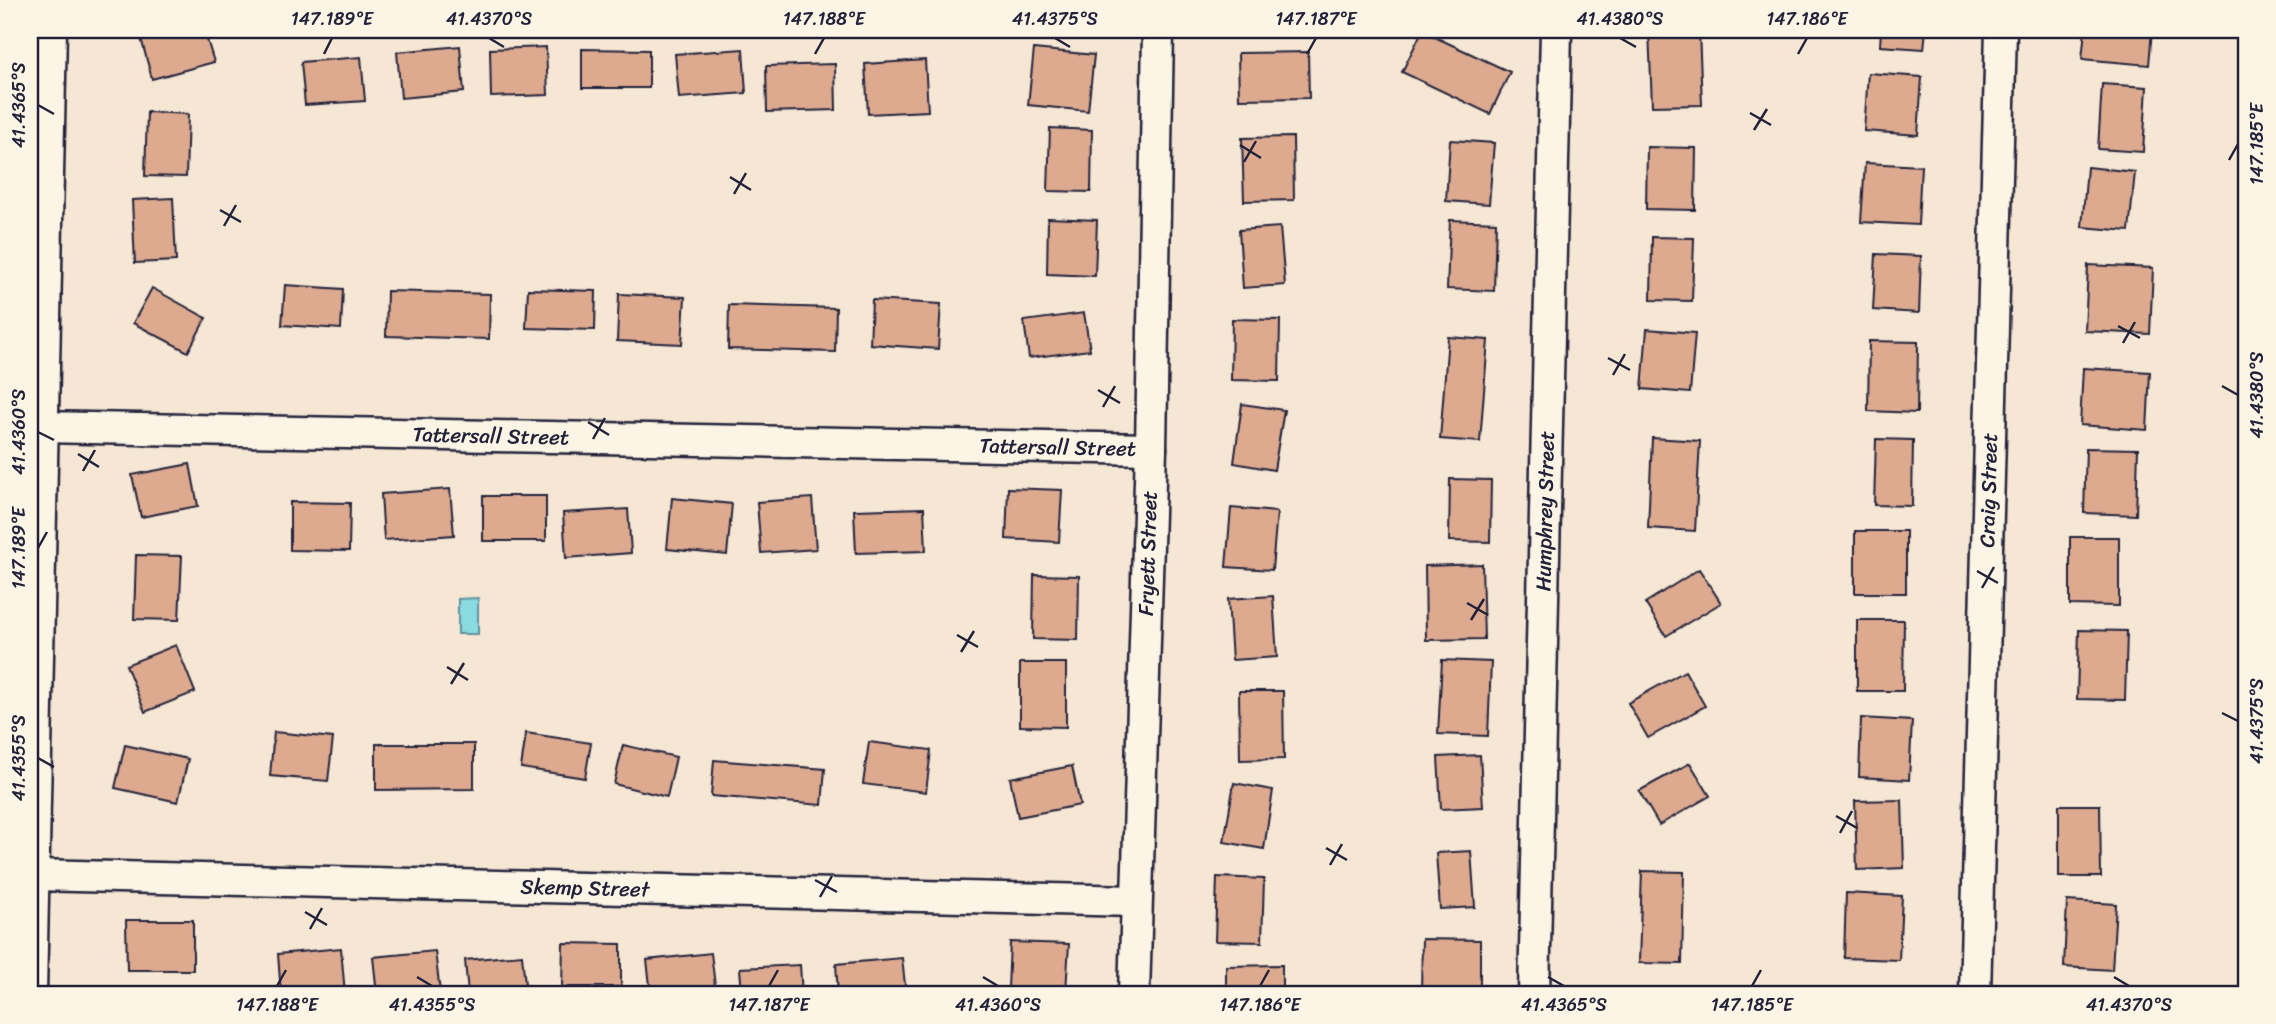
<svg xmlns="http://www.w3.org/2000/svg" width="2276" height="1024" font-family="Sriracha,sans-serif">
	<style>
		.water { fill: #8adbe1; stroke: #60919f; stroke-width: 2 }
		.building { fill: #ddaa90; stroke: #22223b; stroke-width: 2 }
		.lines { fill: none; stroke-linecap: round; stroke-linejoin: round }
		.minor-casing { stroke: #22223b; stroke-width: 35 }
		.minor { stroke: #fcf5e5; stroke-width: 30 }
		.ticks { fill: none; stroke: #22223b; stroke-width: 2.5 }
		.labels { text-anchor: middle; stroke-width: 6; stroke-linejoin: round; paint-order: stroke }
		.street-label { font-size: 21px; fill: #22223b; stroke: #fcf5e5 }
		.neatline { fill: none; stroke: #22223b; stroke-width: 2.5 }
		.ticks-label { font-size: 18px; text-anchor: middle; fill: #22223b }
	</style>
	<rect width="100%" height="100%" fill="#f6e6d4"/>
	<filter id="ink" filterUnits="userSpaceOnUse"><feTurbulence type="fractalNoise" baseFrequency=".0143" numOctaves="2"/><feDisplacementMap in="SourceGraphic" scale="14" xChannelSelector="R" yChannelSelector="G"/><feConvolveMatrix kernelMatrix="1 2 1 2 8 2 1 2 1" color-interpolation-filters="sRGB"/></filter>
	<g filter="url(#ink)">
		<path class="water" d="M478,598V634H458V599Z"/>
		<g class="building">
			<path d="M170,30H204L214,62L152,79L141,38Z"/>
			<path d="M1649,30H1699L1702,105L1652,106Z"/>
			<path d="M1881,30H1926L1924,49L1880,46Z"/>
			<path d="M2085,30H2152L2149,65L2082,59Z"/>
			<path d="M1422,31L1510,72L1490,114L1402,72Z"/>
			<path d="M460,46L464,92L401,98L397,52Z"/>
			<path d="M546,47L548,95L491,97L490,49Z"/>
			<path d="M582,49L649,50V88H582Z"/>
			<path d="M743,49L746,93L679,98L675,54Z"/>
			<path d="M1034,49L1094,55L1088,111L1028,105Z"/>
			<path d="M1308,52L1309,98L1239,99L1238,53Z"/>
			<path d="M361,57L365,101L305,105L301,62Z"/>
			<path d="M925,60L928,111L868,114L865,64Z"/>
			<path d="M835,64L836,110L767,112L766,66Z"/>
			<path d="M1868,73L1922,77L1918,135L1864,131Z"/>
			<path d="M2102,84L2147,87L2143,152L2098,149Z"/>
			<path d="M147,112L188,114L186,177L145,176Z"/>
			<path d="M1050,128L1092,130L1091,192L1048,191Z"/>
			<path d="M1293,137L1294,200L1244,201L1242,138Z"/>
			<path d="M1450,140L1494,143L1489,204L1446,201Z"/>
			<path d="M1647,147L1696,148L1695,210L1646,209Z"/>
			<path d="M1865,163L1921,166L1918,225L1861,222Z"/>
			<path d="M2087,167L2135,172L2129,231L2082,227Z"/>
			<path d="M173,198L176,261L135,263L132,200Z"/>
			<path d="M1048,218L1097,220L1095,276L1047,274Z"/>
			<path d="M1450,220L1496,222L1494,291L1447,289Z"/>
			<path d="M1280,227L1285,285L1243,288L1239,230Z"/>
			<path d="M1652,237L1694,238L1692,301L1651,300Z"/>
			<path d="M1876,254L1921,256L1919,313L1873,310Z"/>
			<path d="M2088,265L2153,268L2150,334L2085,331Z"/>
			<path d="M285,285L343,289L341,329L282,325Z"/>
			<path d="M152,288L206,318L188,352L133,323Z"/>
			<path d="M528,289L596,291L595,330L526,328Z"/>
			<path d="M387,291L490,294L489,339L386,336Z"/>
			<path d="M619,294L685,297L682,344L617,341Z"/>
			<path d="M872,300L941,304L938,349L870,344Z"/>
			<path d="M729,305L836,308L835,352L728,349Z"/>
			<path d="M1084,313L1090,350L1029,358L1024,321Z"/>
			<path d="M1232,319L1280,320L1279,381L1231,380Z"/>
			<path d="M1647,329L1695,333L1690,393L1642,389Z"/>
			<path d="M1448,337L1488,340L1480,442L1440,439Z"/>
			<path d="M1869,341L1918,342L1917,413L1868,411Z"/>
			<path d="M2083,368L2150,372L2147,430L2080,425Z"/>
			<path d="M1242,404L1284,410L1274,470L1234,463Z"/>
			<path d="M1652,438L1700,441L1695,531L1648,528Z"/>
			<path d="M1876,439L1913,440L1912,506L1874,505Z"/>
			<path d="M2086,448L2138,449L2136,515L2084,513Z"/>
			<path d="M190,464L198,506L141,517L132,475Z"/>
			<path d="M1450,479L1491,480L1490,542L1449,541Z"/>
			<path d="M1008,488L1062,490L1059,542L1006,539Z"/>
			<path d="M450,489L454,535L384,540L381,494Z"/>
			<rect x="483" y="496" width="63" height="45"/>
			<path d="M672,498L732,504L727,555L667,549Z"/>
			<path d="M812,498L816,549L761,553L757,502Z"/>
			<path d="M290,502L350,503L349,551L290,550Z"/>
			<path d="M924,508L926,551L856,553L854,510Z"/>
			<path d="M1231,508L1277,512L1272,570L1226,567Z"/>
			<path d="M628,509L631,553L566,558L563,513Z"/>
			<rect x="1855" y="531" width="51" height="62"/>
			<path d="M2070,537H2119V606L2070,605Z"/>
			<path d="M136,555L182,556L179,620L134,619Z"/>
			<path d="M1482,564L1484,639L1426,640L1425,566Z"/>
			<path d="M1699,569L1721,603L1666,636L1645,603Z"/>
			<path d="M1034,575L1079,576L1078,640L1033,639Z"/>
			<path d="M1273,596L1277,657L1232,660L1228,599Z"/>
			<path d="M1857,620H1904L1903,691H1857Z"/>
			<path d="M2079,630L2127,631L2125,700L2077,699Z"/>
			<path d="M176,645L195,692L145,712L126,665Z"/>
			<path d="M1442,660L1491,662L1488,736L1438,734Z"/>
			<path d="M1020,663H1066V727L1020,726Z"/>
			<path d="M1685,671L1705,706L1648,738L1628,703Z"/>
			<path d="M1239,691H1283L1284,759L1240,760Z"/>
			<path d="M1861,718L1912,721L1909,780L1859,777Z"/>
			<path d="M274,732L333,738L328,781L270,776Z"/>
			<path d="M526,733L591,743L585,778L521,768Z"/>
			<path d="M869,742L931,750L926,792L863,784Z"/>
			<path d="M376,744H474V789L376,790Z"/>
			<path d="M125,745L188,759L178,802L115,788Z"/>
			<path d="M623,745L676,757L667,797L614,784Z"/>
			<path d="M1480,755L1483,807L1441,809L1438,757Z"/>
			<path d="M714,760L825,769L822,805L711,796Z"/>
			<path d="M1690,763L1710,796L1659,825L1639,791Z"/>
			<path d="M1072,766L1080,805L1018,817L1010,778Z"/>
			<path d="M1234,783L1273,790L1264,849L1224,842Z"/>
			<path d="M1902,800L1904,868L1857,870L1855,801Z"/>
			<path d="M2059,805H2100L2101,877H2059Z"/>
			<path d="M1471,851L1475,907L1440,909L1436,853Z"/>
			<path d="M1642,871L1684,872L1682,964L1639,963Z"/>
			<path d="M1217,877L1264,879L1262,942L1215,941Z"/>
			<path d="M1846,893L1902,896L1899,960L1844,958Z"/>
			<path d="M2067,901L2116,904L2112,970L2064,967Z"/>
			<path d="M126,920H193V970H127Z"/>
			<path d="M1422,939L1480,940V994H1421Z"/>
			<path d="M1010,942L1069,944L1066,992L1008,989Z"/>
			<path d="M563,943L621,944V987H562Z"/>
			<path d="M341,948L345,994H281L278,954Z"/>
			<path d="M435,951L440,992L377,994L373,957Z"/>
			<path d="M711,953L716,994H651L647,960Z"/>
			<path d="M522,955L526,994H468L465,960Z"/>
			<path d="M902,958L906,994H838L836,964Z"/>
			<path d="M800,965L802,994H742L740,968Z"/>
			<path d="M1282,965V994H1226V966Z"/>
			<path d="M1851,990L1911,992V994H1850Z"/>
		</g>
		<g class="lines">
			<g class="minor-casing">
				<g id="minor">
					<path id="s1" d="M41,427L1151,449"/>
					<path id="s2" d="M34,875L1136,901"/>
					<path d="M31,994L51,30"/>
					<path id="s3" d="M1134,994L1151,449L1158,30"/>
					<path id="s4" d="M1534,994L1556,30"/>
					<path id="s5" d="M1975,994L2001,30"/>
				</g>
			</g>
			<use href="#minor" class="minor"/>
		</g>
	</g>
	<path class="ticks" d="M489,38L504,47M1055,38L1070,47M1620,38L1636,47M324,54L332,38M815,54L824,38M1307,54L1316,38M1798,54L1807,38M38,105L54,114M1750,113L1771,125M1754,130L1767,109M1240,145L1261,158M2229,160L2238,144M1244,162L1256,141M730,177L751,190M734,194L746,173M220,210L241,222M224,226L236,205M2118,326L2140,338M2123,343L2135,322M1608,358L1630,370M1613,375L1625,354M2222,386L2238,395M1098,390L1120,403M1103,407L1115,386M588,422L609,435M38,432L54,440M593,439L605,418M78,454L99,467M83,471L95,450M38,548L47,532M1977,571L1998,583M1982,588L1994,567M1467,603L1488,615M1471,620L1484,599M957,635L978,647M961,652L974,631M447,667L468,680M451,684L464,663M2222,713L2238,721M38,758L54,767M1836,816L1857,828M1840,833L1852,811M1326,848L1347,860M1330,865L1342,844M815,880L837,892M820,897L832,876M305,912L327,925M310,929L322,908M417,977L432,986M983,977L998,986M1548,977L1564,986M2114,977L2129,986M277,986L286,970M769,986L778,970M1260,986L1269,970M1752,986L1761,970"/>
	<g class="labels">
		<g class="street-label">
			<text dy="7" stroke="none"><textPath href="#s1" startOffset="450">Tattersall Street</textPath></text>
			<text dy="7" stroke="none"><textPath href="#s1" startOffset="1017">Tattersall Street</textPath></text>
			<text dy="7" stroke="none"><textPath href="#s5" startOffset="504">Craig Street</textPath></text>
			<text dy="7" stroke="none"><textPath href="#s4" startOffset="483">Humphrey Street</textPath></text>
			<text dy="7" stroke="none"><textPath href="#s3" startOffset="441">Fryett Street</textPath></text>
			<text dy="7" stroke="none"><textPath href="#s2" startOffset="551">Skemp Street</textPath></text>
		</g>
	</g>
	<rect width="2276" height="1024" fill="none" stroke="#fcf5e5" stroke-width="77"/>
	<rect x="38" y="38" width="2200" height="948" class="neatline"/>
	<g class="ticks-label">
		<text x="332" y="25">147.189°E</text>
		<text x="489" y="25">41.4370°S</text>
		<text x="824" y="25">147.188°E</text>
		<text x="1055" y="25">41.4375°S</text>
		<text x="1316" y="25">147.187°E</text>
		<text x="1620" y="25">41.4380°S</text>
		<text x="1807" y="25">147.186°E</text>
		<text transform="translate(19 105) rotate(-90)" y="6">41.4365°S</text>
		<text transform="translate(2257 144) rotate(-90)" y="6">147.185°E</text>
		<text transform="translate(2257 395) rotate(-90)" y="6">41.4380°S</text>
		<text transform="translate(19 432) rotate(-90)" y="6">41.4360°S</text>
		<text transform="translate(19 548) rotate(-90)" y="6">147.189°E</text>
		<text transform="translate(2257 721) rotate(-90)" y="6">41.4375°S</text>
		<text transform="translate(19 758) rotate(-90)" y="6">41.4355°S</text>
		<text x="277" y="1011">147.188°E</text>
		<text x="432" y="1011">41.4355°S</text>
		<text x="769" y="1011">147.187°E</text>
		<text x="998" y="1011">41.4360°S</text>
		<text x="1260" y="1011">147.186°E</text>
		<text x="1564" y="1011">41.4365°S</text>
		<text x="1752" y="1011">147.185°E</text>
		<text x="2129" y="1011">41.4370°S</text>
	</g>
</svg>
